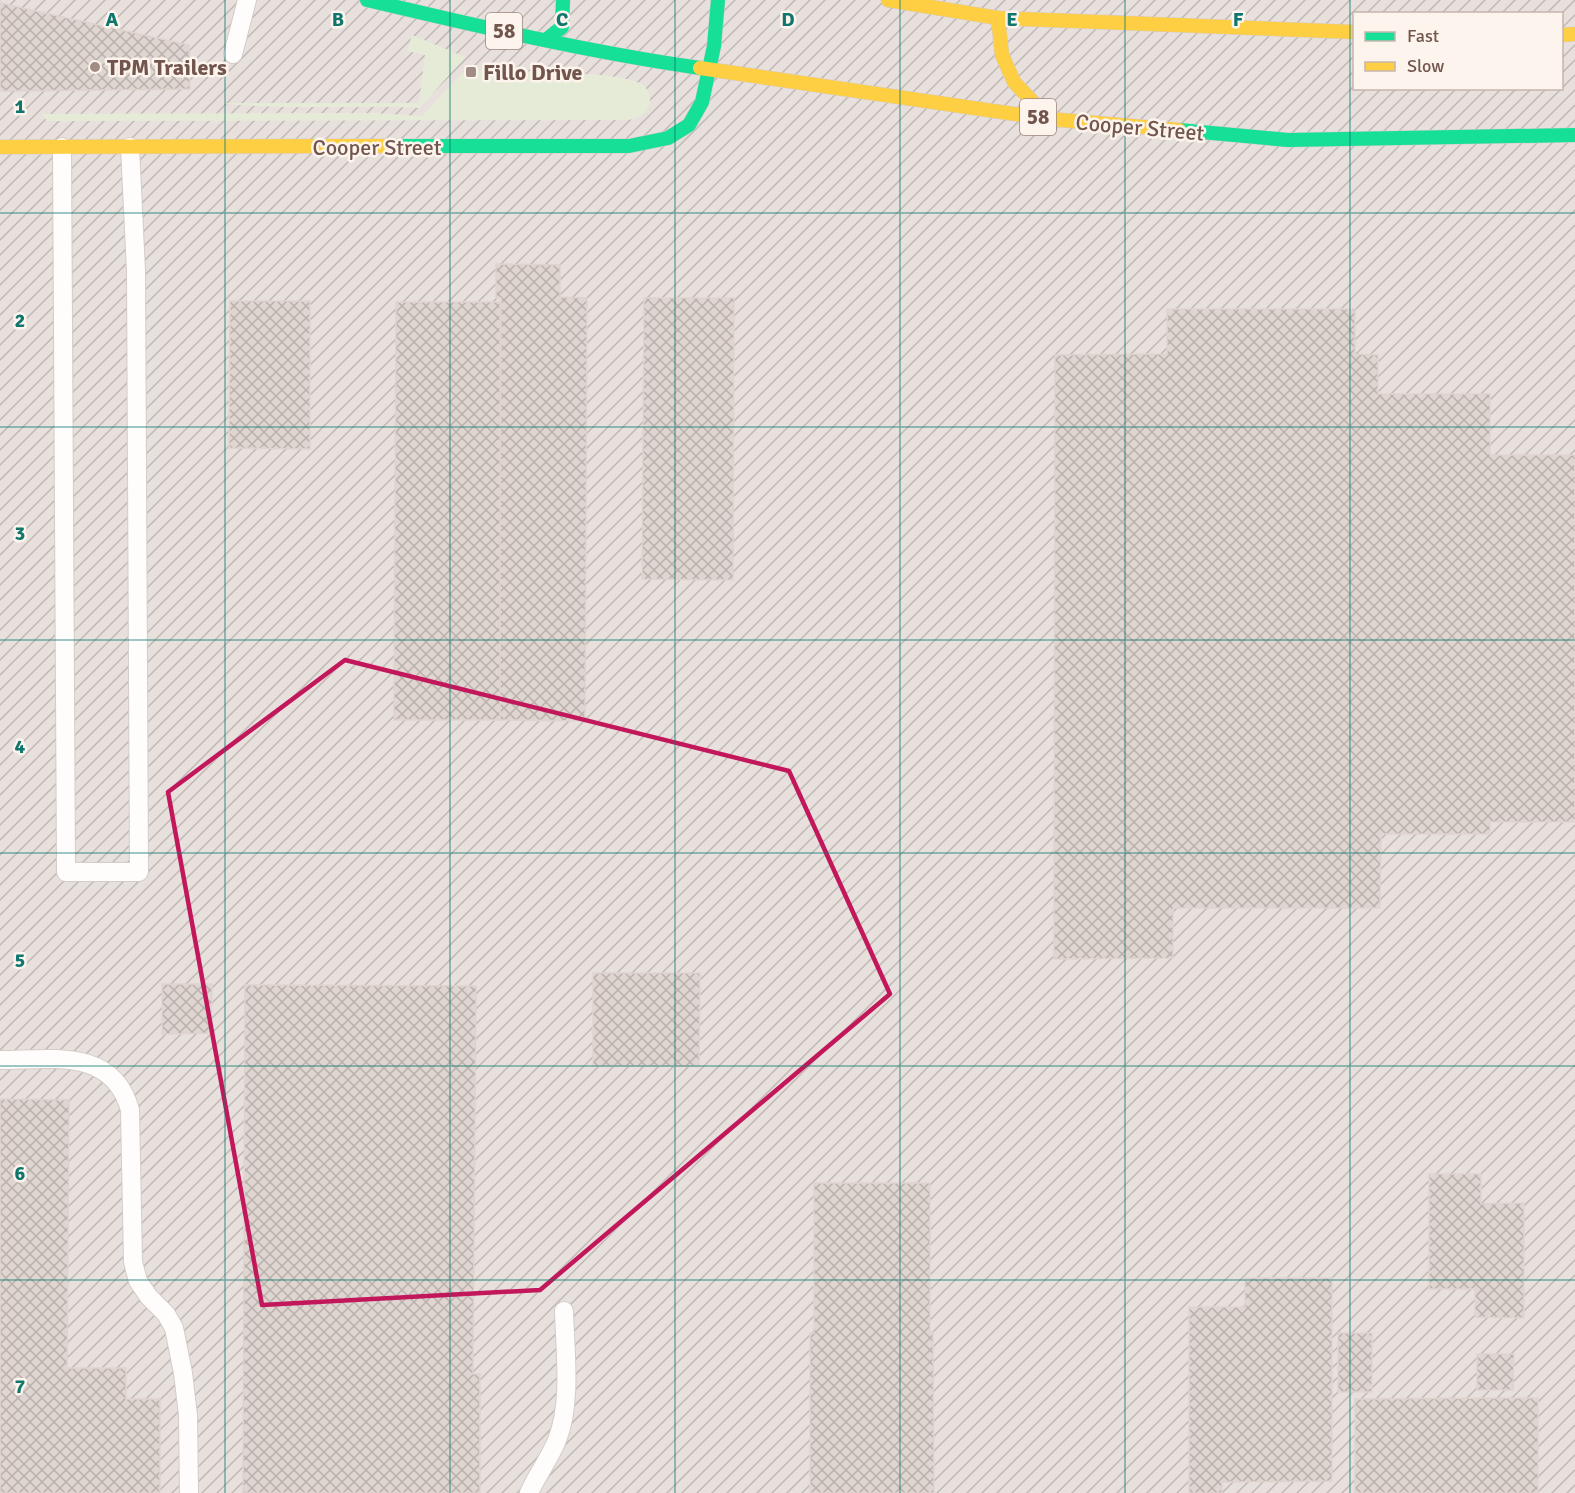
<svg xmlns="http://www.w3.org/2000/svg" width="1575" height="1493" font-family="Signika,sans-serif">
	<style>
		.industrial { fill: url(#industrial-furrows); fill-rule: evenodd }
		.grass { fill: #e6ebd7 }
		.building { fill: url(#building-cross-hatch); stroke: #dfd3ce; stroke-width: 1.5 }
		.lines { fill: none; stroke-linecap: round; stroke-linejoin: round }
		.lane-casing { stroke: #d4ccc8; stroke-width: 20 }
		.fast-casing { stroke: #d5ccc8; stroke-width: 15 }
		.slow-casing { stroke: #d5ccc8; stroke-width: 15 }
		.lane { stroke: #fefdfc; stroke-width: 18 }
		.fast { stroke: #16e098; stroke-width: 14 }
		.slow { stroke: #ffcf43; stroke-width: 14 }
		.marked { fill: none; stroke: #c2185b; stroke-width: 4.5; stroke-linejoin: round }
		.grid { fill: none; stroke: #0f766e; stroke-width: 1.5; stroke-opacity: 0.55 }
		.poi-dot { fill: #a08c85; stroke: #fdf5ed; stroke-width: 2 }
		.labels { text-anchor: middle; stroke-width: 5; stroke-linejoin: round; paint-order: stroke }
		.shield { fill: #fdf5ed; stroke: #9c867e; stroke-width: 1.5 }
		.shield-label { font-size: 21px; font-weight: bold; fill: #72564e }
		.poi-label { font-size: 22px; font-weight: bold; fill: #72564e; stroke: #fdf5ed; text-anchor: start }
		.street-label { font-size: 22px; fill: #72564e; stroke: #fdf5ed }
		.grid-label { font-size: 20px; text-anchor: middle; font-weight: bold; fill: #0f766e; stroke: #fdf5ed; stroke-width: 5; stroke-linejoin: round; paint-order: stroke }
	</style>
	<defs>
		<pattern id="industrial-furrows" width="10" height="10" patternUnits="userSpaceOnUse" patternTransform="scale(1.5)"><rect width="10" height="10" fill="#e8e0dc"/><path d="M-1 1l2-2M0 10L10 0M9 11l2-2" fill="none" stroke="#c0b8b5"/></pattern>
		<pattern id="building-cross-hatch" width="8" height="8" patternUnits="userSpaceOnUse" patternTransform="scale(1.5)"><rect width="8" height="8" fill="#dfd6d1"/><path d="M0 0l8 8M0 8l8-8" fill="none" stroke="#b9b0ac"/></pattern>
	</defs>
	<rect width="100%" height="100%" fill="#f6f0eb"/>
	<path class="industrial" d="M0,0H1575V1493H0ZM1354,14H1562V88H1354Z"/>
	<g class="grass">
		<path d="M412,35L465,57L420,108C353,104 285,111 219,103H419L425,55L407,51Z"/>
		<path d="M467,68L510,77L512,69C553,77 597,69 637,82C651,86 655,106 642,115C636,120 627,120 620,120L47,121L42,114L373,113L422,116Z"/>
	</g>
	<g class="building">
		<path d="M0,3L189,45L190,89L0,91Z"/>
		<path d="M496,264L560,265V297L587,298L585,721L500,720L501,298H496Z"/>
		<path d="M644,298H734L733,580L642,579Z"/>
		<path d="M230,301H310V449L229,448Z"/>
		<path d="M396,302H500V720H394Z"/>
		<path d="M1167,309H1355V354L1378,355V394H1490V455H1575V822H1490V834H1381L1380,908H1173V958L1054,959L1055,355L1167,354Z"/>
		<path d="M593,973H700L699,1066H593Z"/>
		<path d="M162,984H212L211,1033L162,1034Z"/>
		<path d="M245,985L476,986L473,1374H480V1493H243Z"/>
		<path d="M0,1099L69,1100L67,1368H126V1399H160V1493H0Z"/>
		<path d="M1429,1174H1481V1204L1524,1203V1318L1475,1317V1289H1429Z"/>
		<path d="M814,1183H930V1332H933L934,1493H810V1333H814Z"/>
		<path d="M1245,1278H1332V1481L1222,1482V1493H1189V1307H1245Z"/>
		<rect x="1338" y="1333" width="34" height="59"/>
		<path d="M1477,1354H1514L1513,1390H1477Z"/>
		<path d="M1538,1398V1493H1355V1399Z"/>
	</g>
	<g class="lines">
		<g class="lane-casing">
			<g id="lane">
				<path d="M233,54L247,0"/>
				<path d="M62,147L66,872H139L136,271L130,147"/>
				<path d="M0,1060C51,1060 113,1047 130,1110L133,1262L138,1281L149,1297L166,1314L174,1328L183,1373L188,1415L189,1493"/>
				<path d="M529,1493C537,1475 550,1458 557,1440C572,1403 565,1350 564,1311"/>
			</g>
		</g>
		<g class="fast-casing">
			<g id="fast">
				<path d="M367,0C477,26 588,52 700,68"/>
				<path d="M546,40L562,27L563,0"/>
				<path d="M1179,130L1288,140L1575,135"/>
				<path d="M394,146H629L668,138L689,125L702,102L714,46L718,0"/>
			</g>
		</g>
		<g class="slow-casing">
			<g id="slow">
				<path d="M888,0L998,18L1354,32"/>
				<path d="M998,18L1002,55L1014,82L1049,119"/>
				<path d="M1562,35L1575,34"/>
				<path d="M700,68L1049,119L1179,130"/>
				<path d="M0,147L394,146"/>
			</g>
		</g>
		<use href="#lane" class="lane"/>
		<use href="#fast" class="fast"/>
		<use href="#slow" class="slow"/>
	</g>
	<path class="marked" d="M345,660L789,771L890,994L540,1290L262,1305L168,792Z"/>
	<path class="grid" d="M225,0V1493M450,0V1493M675,0V1493M900,0V1493M1125,0V1493M1350,0V1493M0,213H1575M0,427H1575M0,640H1575M0,853H1575M0,1066H1575M0,1280H1575"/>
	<g class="poi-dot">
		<circle cx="95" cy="67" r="6"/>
		<rect x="465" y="66" width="12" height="12" rx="3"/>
	</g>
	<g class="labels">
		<g class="shield">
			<rect x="486" y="13" width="36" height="36" rx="4.5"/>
			<rect x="1020" y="99" width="36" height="36" rx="4.5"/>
		</g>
		<g class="shield-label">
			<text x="504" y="38">58</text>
			<text x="1038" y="124">58</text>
		</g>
		<g class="poi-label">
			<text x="107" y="75">TPM Trailers</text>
			<text x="483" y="80">Fillo Drive</text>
		</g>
		<g class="street-label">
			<text transform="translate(1140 127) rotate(5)" y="8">Cooper Street</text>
			<text x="377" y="155">Cooper Street</text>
		</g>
	</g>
	<g class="grid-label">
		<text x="112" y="26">A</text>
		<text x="338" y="26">B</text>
		<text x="562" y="26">C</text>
		<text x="788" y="26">D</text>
		<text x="1012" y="26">E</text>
		<text x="1238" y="26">F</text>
		<text x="20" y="113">1</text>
		<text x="20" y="327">2</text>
		<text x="20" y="540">3</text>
		<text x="20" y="753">4</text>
		<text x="20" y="967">5</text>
		<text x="20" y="1180">6</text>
		<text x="20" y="1393">7</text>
	</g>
	<rect x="1353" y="12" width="210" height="78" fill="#fdf5ed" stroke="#c5b5ad" stroke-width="1.5"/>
	<rect x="1365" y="32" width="30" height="9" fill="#16e098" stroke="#c5b5ad" stroke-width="1.5"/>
	<text x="1407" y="42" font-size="18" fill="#72564e">Fast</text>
	<rect x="1365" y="62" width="30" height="9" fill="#ffcf43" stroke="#c5b5ad" stroke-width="1.5"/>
	<text x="1407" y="72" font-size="18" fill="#72564e">Slow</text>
</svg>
